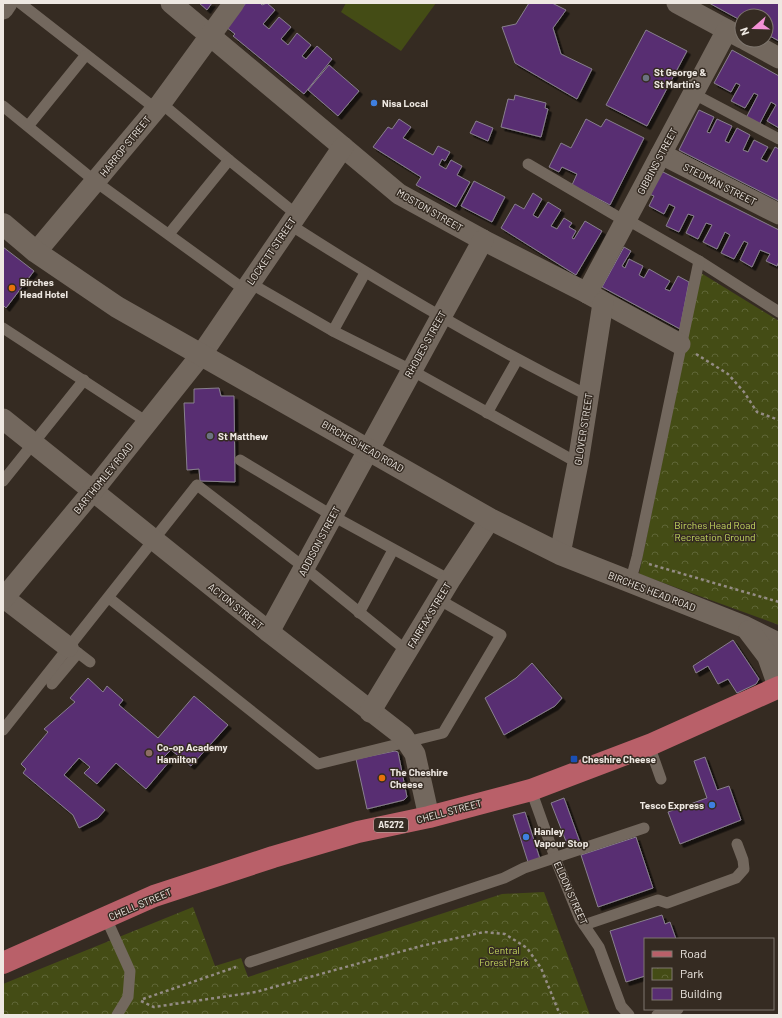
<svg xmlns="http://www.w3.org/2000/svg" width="782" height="1018" font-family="Barlow,sans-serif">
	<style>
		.grass { fill: #444c15 }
		.park { fill: url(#park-crowns) }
		.building { fill: #582d72; stroke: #88808d; filter: url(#shadow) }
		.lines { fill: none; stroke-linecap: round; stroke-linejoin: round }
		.path { stroke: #948c85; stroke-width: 2.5; stroke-dasharray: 3 3; stroke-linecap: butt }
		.service { stroke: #73685e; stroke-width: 11 }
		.minor { stroke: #73685e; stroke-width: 21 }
		.tertiary { stroke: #73685e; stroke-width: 22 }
		.primary { stroke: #b96069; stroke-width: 22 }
		.worship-dot { fill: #6b7280; stroke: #352b22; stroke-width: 1.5 }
		.shop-dot { fill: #3f7fe0; stroke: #352b22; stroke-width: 1.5 }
		.food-dot { fill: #e8710a; stroke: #352b22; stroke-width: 1.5 }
		.education-dot { fill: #8d6e63; stroke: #352b22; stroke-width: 1.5 }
		.transit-dot { fill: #1a4fb4; stroke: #352b22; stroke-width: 1.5 }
		.labels { text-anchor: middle; stroke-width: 3; stroke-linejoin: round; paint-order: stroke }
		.shield { fill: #352b22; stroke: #b6afa8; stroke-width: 1 }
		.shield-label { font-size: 9px; font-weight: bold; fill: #eee8e2 }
		.poi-label { font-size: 10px; font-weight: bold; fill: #eee8e2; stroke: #352b22; text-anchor: start }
		.street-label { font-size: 10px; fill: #eee8e2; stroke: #352b22 }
		.park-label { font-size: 10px; fill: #c6da5f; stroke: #352b22 }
	</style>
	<defs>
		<pattern id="park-crowns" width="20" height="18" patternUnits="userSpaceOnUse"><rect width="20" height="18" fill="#444c15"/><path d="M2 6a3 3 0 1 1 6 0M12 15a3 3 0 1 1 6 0" fill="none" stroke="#5f6637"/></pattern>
		<filter id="shadow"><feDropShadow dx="3.5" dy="3.5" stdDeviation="0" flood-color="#0009"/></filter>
	</defs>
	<rect width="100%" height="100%" fill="#352b22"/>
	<path class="grass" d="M346,3H436L401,51L341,12Z"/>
	<g class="park">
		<path d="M701,273L779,321V625L639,574Z"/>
		<path d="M544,892L590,1015H3V984L193,907L215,966L241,958L248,977L502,894Z"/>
	</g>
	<g class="building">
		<path d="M199,3H212L207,10Z"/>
		<path d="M246,3H260L262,5L267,3L275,10L263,24L269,29L279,17L291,27L281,39L288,45L297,33L311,45L302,56L306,59L317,46L332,59L304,94L233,36L235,34L226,27Z"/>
		<path d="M529,3H552L566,10L553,28L561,54L592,69L577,99L515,63L502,27L516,24Z"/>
		<path d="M709,3H779V41L766,34V16H742V21Z"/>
		<path d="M646,30L687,51L647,126L606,105Z"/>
		<path d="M732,50L779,76V128L767,121L776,105L771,102L759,125L746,118L758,95L754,93L745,108L731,101L740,85L736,83L731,92L714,83Z"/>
		<path d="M329,65L359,91L338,116L308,90Z"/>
		<path d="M515,95L546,103L545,108L548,109L541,137L501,127L508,99L514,100Z"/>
		<path d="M699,110L714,117L707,132L710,133L717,119L732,126L725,141L729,143L737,128L750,135L743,150L748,152L754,140L768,147L761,159L767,162L775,147L779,149V201L679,150Z"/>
		<path d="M399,119L411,127L403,138L433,155L438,146L450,152L445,161L442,159L439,165L446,169L451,160L462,166L457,175L470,182L456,207L416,185L421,177L373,147L388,127L392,129Z"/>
		<path d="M586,119L601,127L606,119L644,138L610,205L572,185L577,174L562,167L559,172L549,167L561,143L571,148Z"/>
		<path d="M476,121L493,128L488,141L470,133Z"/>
		<path d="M661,171L779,230V261L777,266L766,261L770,254L760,250L752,267L740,260L748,243L744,241L734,259L721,253L730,235L725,232L717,249L703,242L712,225L706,223L698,239L686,233L694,216L688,214L679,232L666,226L675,207L669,204L664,214L649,206L654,196L649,194Z"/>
		<path d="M474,181L505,197L492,222L461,206Z"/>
		<path d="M533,193L542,199L533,215L538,218L548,202L561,210L551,226L557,229L564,218L572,223L569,227L576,231L572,238L574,239L585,221L602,231L576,275L501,228L515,204L524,209Z"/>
		<path d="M3,247L34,271L6,308L3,305Z"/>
		<path d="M624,247L631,251L622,266L625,268L629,259L643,266L639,275L644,278L649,269L670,281L665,289L670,291L678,276L689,282L680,329L602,287Z"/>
		<path d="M219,388L221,396H234L235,482L200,481L199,469L187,470L184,403H194V389Z"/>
		<path d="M733,640L759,679L756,684L737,693L728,679L718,684L708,666L696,673L693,666Z"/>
		<path d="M532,663L562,698L555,706L504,735L485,698L516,678Z"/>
		<path d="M88,678L103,692L107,686L123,700L119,705L158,738L194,696L228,725L191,766L171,750L164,757L169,762L146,789L116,763L97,784L84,773L90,767L79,758L64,775L105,810L98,818L79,828L73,815L23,773L26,769L21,764L48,732L44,729L75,702L70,698Z"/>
		<path d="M395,751L398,752L407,797L404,800L367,809L356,759Z"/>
		<path d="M705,757L717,790L729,786L741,820L680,844L668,812L707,798L694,761Z"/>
		<path d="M564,798L581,845L569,849L551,803Z"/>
		<path d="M525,812L540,859L528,862L513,815Z"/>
		<path d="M636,837L653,888L598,907L581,855Z"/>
		<path d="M662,915L665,924L670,922L676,939H645V976L626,982L610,931Z"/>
	</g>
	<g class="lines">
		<g class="path">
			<path d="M696,354L728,374L744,392L757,412L779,420"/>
			<path d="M649,564L779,602"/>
			<path d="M143,999L236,967"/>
			<path d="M141,1001L154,1007L256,992L421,946L484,932L505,934L527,948L541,968L560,1015"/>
		</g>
		<g class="service">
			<path d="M20,3L156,109"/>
			<path d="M694,94L779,139"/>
			<path d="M161,103L229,160"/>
			<path d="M3,106L96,182L245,290"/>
			<path d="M29,125L85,56"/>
			<path d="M528,164L625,221"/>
			<path d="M626,219L699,261L779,312"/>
			<path d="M289,224C387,287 485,344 589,396"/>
			<path d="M169,234L229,160L296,214"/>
			<path d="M250,283L333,331L411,370L578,463"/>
			<path d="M3,328L147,422"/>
			<path d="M333,331L365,273"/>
			<path d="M487,413L517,360"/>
			<path d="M240,460L333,516L450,580"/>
			<path d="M3,481L84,380"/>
			<path d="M630,583L637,557L699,261"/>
			<path d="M109,598L318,764L443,733L501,635L438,599"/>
			<path d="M359,613L393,550"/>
			<path d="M73,649L90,662"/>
			<path d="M52,684L78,653"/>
			<path d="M3,730L197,485L305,568L407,651"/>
			<path d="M649,745L661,779"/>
			<path d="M531,790L557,863L580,919L599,947L621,1006L629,1015"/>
			<path d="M106,918L130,971L128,997L117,1015"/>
			<path d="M584,925L658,900L667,903L736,878L744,869L743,860L737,844"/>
			<path d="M250,962L504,878L524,868L644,828"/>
			<path d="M657,1015L678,1009"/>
		</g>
		<g class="minor">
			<path d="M171,3L399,194L483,240L587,293L680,344"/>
			<path d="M677,3L742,38"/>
			<path d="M3,9L7,3"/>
			<path d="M746,40L779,58"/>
			<path d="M661,154L779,214"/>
			<path d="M36,252L161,103L234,3"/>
			<path d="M587,293L727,30"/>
			<path d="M3,419L269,632L403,736L415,754L429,817"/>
			<path d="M560,554L578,463L603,303"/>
			<path d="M3,597L68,647"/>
			<path d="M3,599L92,492L201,355L343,147"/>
			<path d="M269,632L483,240"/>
			<path d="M370,712L450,580L490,519"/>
		</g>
		<g class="tertiary">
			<path d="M3,224L36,252L117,307L490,519L560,554L745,627L779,644"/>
			<path d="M749,631L768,656L779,687"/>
		</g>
		<path class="primary" d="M3,963L154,896L273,857L358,832L429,817L531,790L652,744L779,687"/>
	</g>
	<g class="worship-dot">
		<circle cx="646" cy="78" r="4"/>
		<circle cx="210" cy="436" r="4"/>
	</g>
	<g class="shop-dot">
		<circle cx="374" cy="103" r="4"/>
		<circle cx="712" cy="805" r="4"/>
		<circle cx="526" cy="837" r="4"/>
	</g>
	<g class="food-dot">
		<circle cx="12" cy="288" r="4"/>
		<circle cx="382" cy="778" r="4"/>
	</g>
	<circle class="education-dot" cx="149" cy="753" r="4"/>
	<rect class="transit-dot" x="570" y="755" width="8" height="8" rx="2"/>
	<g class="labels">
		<rect class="shield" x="374" y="818" width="34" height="14" rx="3"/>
		<g class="shield-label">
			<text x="391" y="828">A5272</text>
		</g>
		<g class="poi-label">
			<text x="654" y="76">St George &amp;<tspan x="654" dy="12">St Martin's</tspan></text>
			<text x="382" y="107">Nisa Local</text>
			<text x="20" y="286">Birches<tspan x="20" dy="12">Head Hotel</tspan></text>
			<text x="218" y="440">St Matthew</text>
			<text x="157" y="751">Co-op Academy<tspan x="157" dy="12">Hamilton</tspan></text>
			<text x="582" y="763">Cheshire Cheese</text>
			<text x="390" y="776">The Cheshire<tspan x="390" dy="12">Cheese</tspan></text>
			<text x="704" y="809" text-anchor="end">Tesco Express</text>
			<text x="534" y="835">Hanley<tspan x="534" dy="12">Vapour Stop</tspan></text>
		</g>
		<g class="street-label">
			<text transform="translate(125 146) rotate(-51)" y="4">HARROP STREET</text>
			<text transform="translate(657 161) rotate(-62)" y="4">GIBBINS STREET</text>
			<text transform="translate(720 184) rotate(27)" y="4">STEDMAN STREET</text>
			<text transform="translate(430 210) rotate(30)" y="4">MOSTON STREET</text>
			<text transform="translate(271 251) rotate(-56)" y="4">LOCKETT STREET</text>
			<text transform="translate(425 344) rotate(-61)" y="4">RHODES STREET</text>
			<text transform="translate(583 429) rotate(-81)" y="4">GLOVER STREET</text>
			<text transform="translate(363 446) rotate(30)" y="4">BIRCHES HEAD ROAD</text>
			<text transform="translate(103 478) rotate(-51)" y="4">BARTHOMLEY ROAD</text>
			<text transform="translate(319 541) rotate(-62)" y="4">ADDISON STREET</text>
			<text transform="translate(652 591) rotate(21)" y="4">BIRCHES HEAD ROAD</text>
			<text transform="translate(236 606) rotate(39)" y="4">ACTON STREET</text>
			<text transform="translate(429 615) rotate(-59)" y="4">FAIRFAX STREET</text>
			<text transform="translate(449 811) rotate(-15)" y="4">CHELL STREET</text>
			<text transform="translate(571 893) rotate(66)" y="4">ELDON STREET</text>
			<text transform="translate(140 904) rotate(-23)" y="4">CHELL STREET</text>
		</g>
		<g class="park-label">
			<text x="715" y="529">Birches Head Road<tspan x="715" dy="12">Recreation Ground</tspan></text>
			<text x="504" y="954">Central<tspan x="504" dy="12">Forest Park</tspan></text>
		</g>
	</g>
	<rect width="782" height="1018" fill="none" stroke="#eee8e2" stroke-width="8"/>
	<rect x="644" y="938" width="130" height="72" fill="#352b22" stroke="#7f776f"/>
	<rect x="652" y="951" width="20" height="6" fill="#b96069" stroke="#7f776f"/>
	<text x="680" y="958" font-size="12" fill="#eee8e2">Road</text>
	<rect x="652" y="968" width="20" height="12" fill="url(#park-crowns)" stroke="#7f776f"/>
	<text x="680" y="978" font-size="12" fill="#eee8e2">Park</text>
	<rect x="652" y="988" width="20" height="12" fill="#582d72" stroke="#7f776f"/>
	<text x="680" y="998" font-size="12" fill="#eee8e2">Building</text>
	<g transform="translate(754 28) rotate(250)"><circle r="19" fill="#352b22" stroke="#7f776f"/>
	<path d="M0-3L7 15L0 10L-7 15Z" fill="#f391d5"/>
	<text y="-6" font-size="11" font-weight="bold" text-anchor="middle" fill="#eee8e2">N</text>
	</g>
</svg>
